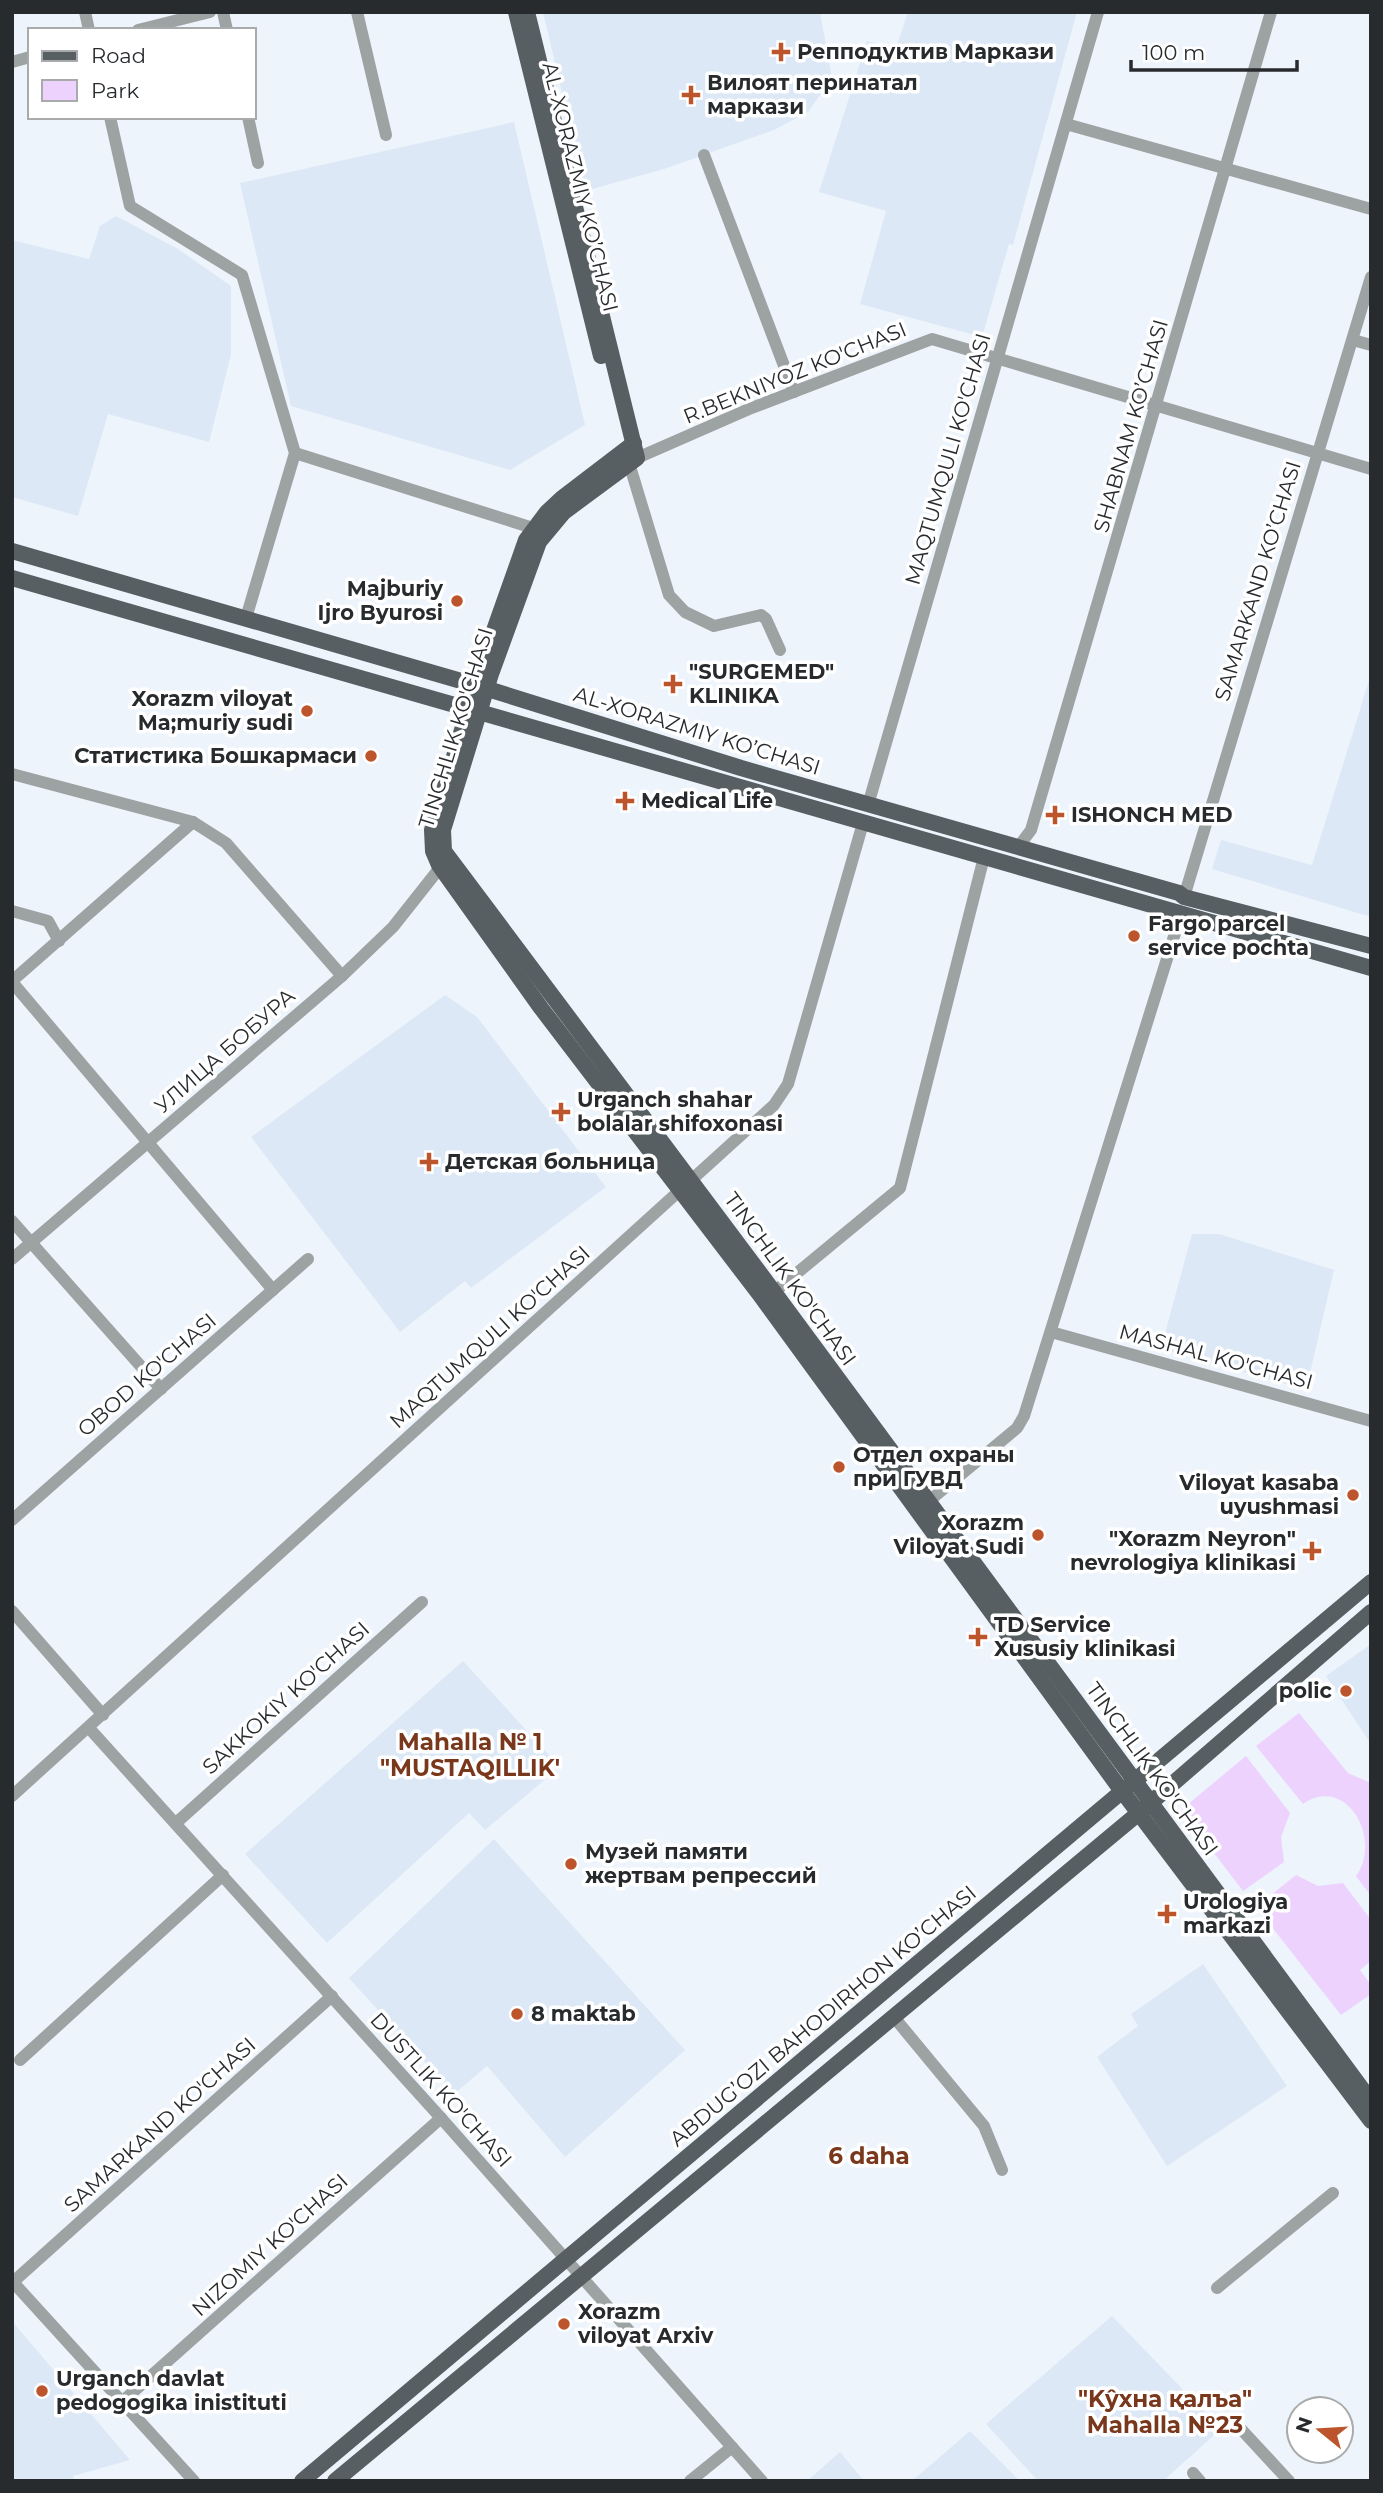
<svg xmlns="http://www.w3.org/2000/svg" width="1383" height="2493" font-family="Montserrat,sans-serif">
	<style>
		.built { fill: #dde8f6 }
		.green { fill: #edd2fe }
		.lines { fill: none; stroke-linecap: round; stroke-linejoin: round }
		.minor { stroke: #9da2a3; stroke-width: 12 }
		.major { stroke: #575f62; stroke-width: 16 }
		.poi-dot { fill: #bc552b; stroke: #fff; stroke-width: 2.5 }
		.labels { text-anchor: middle; stroke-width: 7; stroke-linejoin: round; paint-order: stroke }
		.poi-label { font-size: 21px; font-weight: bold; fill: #282b2e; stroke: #fff; text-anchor: start }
		.street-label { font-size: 21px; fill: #282b2e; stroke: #fff }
		.neighbourhood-label { font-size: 23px; font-weight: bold; fill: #79371c; stroke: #fff }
	</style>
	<rect width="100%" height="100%" fill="#edf4fc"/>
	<g class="built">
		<path d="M543,12H820L832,78L808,112L774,130L664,169L585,191Z"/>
		<path d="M908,12H1077L1013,245L1009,244L982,337L860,304L886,211L819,192L867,41L896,48Z"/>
		<path d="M514,122L585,425L510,470L291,406L240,183Z"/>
		<path d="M116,216L178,249L231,286V354L209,442L108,414L78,516L12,497V240L89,259L100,226Z"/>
		<path d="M1371,674V917L1212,869L1221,840L1312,865Z"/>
		<path d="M445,995L477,1017L606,1187L471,1288L465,1281L400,1332L251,1137Z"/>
		<path d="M1192,1234H1219L1334,1270L1306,1390L1161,1348Z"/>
		<path d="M1371,1644V1744L1326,1676Z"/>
		<path d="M463,1661L560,1767L485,1830L469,1813L327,1943L245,1854Z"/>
		<path d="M494,1839L685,2050L565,2157L487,2066L454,2094L349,1978Z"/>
		<path d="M1203,1964L1287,2086L1167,2166L1097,2057L1138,2026L1131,2014Z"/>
		<path d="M1112,2316L1221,2429L1163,2481H1038L986,2424Z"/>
		<path d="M12,2321L130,2460L73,2476L74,2481H12Z"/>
		<path d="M970,2431L1020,2481H912Z"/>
		<path d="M840,2452L864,2481H807Z"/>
	</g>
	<g class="green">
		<path d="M1299,1713L1348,1773L1371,1783V1896L1356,1876C1383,1839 1346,1774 1303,1804L1256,1746Z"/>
		<path d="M1246,1756L1290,1813L1281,1837L1284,1862L1243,1891L1181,1810Z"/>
		<path d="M1296,1875L1318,1886L1343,1883L1371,1920V1961L1360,1970L1371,1985V1994L1341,2015L1256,1907Z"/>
	</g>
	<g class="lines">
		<g class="minor">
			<path d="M85,12L89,30"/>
			<path d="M223,12L227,30"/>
			<path d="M357,12L386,135"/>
			<path d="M138,30L210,12"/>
			<path d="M12,62L30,57"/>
			<path d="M110,117L130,206L242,275L295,453L246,618"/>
			<path d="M248,117L258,163"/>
			<path d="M1066,124L1371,209"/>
			<path d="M704,155L794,392"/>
			<path d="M1353,340L1371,345"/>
			<path d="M295,453L533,528"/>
			<path d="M637,458L749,409L932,339L1371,469"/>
			<path d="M629,463L669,595L685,612L714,626L761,615L766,619L780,650"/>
			<path d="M12,774L193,822L226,843L342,976"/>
			<path d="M868,805L1098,12"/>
			<path d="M1019,846L1031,830L1271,12"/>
			<path d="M1184,897L1371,277"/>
			<path d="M12,911L48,921L59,941"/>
			<path d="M12,981L193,822"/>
			<path d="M12,982L273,1290"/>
			<path d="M12,1221L161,1389"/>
			<path d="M12,1259L342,976L393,927L446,860"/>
			<path d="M774,1292L900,1188L984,857"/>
			<path d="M1051,1332L1371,1421"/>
			<path d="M923,1506L1017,1428L1024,1416L1181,914"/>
			<path d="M12,1520L308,1259"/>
			<path d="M12,1611L103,1715"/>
			<path d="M89,1728L441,2118L762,2481"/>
			<path d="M12,1796L774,1105L788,1084L863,823"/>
			<path d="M176,1823L422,1602"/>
			<path d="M893,2016L984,2126L1002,2170"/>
			<path d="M20,2060L223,1875"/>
			<path d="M12,2281L194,2481"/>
			<path d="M13,2282L332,1996"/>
			<path d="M1217,2288L1333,2193"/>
			<path d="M124,2400L441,2118"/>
			<path d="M1240,2428L1289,2481"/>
			<path d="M1193,2473L1200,2481"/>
			<path d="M690,2481L732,2447"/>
		</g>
		<g class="major">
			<path d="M516,12L601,356"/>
			<path d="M527,12L637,458L564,512L539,542L491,674L443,830L444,851L774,1292L1371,2101"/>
			<path d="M634,443L562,498L547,512L526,540L480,670L432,830L433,851L439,865L541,1008L760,1295L1116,1783L1371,2121"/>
			<path d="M12,551L475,685L741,768L1179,893L1184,897L1371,946"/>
			<path d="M12,578L1371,968"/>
			<path d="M302,2481L1371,1582"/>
			<path d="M335,2481L1140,1812L1371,1612"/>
		</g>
	</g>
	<g class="poi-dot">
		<path d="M777.5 41.5h7v7h7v7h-7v7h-7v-7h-7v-7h7z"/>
		<path d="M687.5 84.5h7v7h7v7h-7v7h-7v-7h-7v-7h7z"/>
		<circle cx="457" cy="601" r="7"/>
		<path d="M669.5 673.5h7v7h7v7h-7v7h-7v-7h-7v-7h7z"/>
		<circle cx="307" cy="711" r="7"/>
		<circle cx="371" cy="756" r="7"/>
		<path d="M621.5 790.5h7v7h7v7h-7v7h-7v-7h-7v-7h7z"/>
		<path d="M1051.5 804.5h7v7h7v7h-7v7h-7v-7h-7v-7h7z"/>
		<circle cx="1134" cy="936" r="7"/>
		<path d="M557.5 1101.5h7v7h7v7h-7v7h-7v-7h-7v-7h7z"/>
		<path d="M425.5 1151.5h7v7h7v7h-7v7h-7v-7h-7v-7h7z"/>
		<circle cx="839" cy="1467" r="7"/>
		<circle cx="1353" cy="1495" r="7"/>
		<circle cx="1038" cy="1535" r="7"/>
		<path d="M1308.5 1540.5h7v7h7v7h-7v7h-7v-7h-7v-7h7z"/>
		<path d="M974.5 1626.5h7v7h7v7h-7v7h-7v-7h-7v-7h7z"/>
		<circle cx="1346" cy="1691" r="7"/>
		<circle cx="571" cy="1864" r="7"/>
		<path d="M1163.5 1903.5h7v7h7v7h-7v7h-7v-7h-7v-7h7z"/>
		<circle cx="517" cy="2014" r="7"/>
		<circle cx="564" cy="2324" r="7"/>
		<circle cx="42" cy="2391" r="7"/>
	</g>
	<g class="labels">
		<g class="poi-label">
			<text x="797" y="59">Репподуктив Маркази</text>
			<text x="707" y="90">Вилоят перинатал<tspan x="707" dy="24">маркази</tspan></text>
			<text x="443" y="596" text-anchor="end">Majburiy<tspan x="443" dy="24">Ijro Byurosi</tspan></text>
			<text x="689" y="679">"SURGEMED"<tspan x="689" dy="24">KLINIKA</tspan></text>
			<text x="293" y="706" text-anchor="end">Xorazm viloyat<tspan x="293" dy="24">Ma;muriy sudi</tspan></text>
			<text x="357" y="763" text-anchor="end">Статистика Бошкармаси</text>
			<text x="641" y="808">Medical Life</text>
			<text x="1071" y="822">ISHONCH MED</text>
			<text x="1148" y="931">Fargo parcel<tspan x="1148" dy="24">service pochta</tspan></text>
			<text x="577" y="1107">Urganch shahar<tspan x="577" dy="24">bolalar shifoxonasi</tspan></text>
			<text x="445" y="1169">Детская больница</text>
			<text x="853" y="1462">Отдел охраны<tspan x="853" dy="24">при ГУВД</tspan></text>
			<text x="1339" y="1490" text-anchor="end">Viloyat kasaba<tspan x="1339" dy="24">uyushmasi</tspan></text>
			<text x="1024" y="1530" text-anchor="end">Xorazm<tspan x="1024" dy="24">Viloyat Sudi</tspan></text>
			<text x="1296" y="1546" text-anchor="end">"Xorazm Neyron"<tspan x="1296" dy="24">nevrologiya klinikasi</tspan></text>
			<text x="994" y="1632">TD Service<tspan x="994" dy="24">Xususiy klinikasi</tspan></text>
			<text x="1332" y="1698" text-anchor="end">polic</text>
			<text x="585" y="1859">Музей памяти<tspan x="585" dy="24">жертвам репрессий</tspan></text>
			<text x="1183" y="1909">Urologiya<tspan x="1183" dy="24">markazi</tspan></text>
			<text x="531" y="2021">8 maktab</text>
			<text x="578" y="2319">Xorazm<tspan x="578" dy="24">viloyat Arxiv</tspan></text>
			<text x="56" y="2386">Urganch davlat<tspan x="56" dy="24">pedogogika inistituti</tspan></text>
		</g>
		<g class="street-label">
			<text transform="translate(580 187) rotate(76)" y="7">AL-XORAZMIY KO’CHASI</text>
			<text transform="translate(795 373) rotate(-22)" y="7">R.BEKNIYOZ KO'CHASI</text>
			<text transform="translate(1131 426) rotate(-74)" y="7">SHABNAM KO’CHASI</text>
			<text transform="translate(948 459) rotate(-74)" y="7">MAQTUMQULI KO'CHASI</text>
			<text transform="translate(1258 581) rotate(-73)" y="7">SAMARKAND KO’CHASI</text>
			<text transform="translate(456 728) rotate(-73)" y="7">TINCHLIK KO'CHASI</text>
			<text transform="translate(697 731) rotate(17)" y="7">AL-XORAZMIY KO’CHASI</text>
			<text transform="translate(225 1051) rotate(-41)" y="7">УЛИЦА БОБУРА</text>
			<text transform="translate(790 1279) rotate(54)" y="7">TINCHLIK KO'CHASI</text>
			<text transform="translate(490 1337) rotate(-42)" y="7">MAQTUMQULI KO'CHASI</text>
			<text transform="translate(1216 1357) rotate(15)" y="7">MASHAL KO'CHASI</text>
			<text transform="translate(147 1375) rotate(-41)" y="7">OBOD KO'CHASI</text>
			<text transform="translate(286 1698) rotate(-42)" y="7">SAKKOKIY KO'CHASI</text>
			<text transform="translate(1152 1769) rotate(54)" y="7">TINCHLIK KO'CHASI</text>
			<text transform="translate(823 2016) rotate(-40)" y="7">ABDUG’OZI BAHODIRHON KO’CHASI</text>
			<text transform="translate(441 2090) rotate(48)" y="7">DUSTLIK KO'CHASI</text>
			<text transform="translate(160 2125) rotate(-42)" y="7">SAMARKAND KO'CHASI</text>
			<text transform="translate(270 2245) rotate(-42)" y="7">NIZOMIY KO'CHASI</text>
		</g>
		<g class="neighbourhood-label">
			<text x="470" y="1750">Mahalla № 1<tspan x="470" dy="26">"MUSTAQILLIK'</tspan></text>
			<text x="869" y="2164">6 daha</text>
			<text x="1165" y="2407">"Kŷхна қалъа"<tspan x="1165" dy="26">Mahalla №23</tspan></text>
		</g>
	</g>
	<rect width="1383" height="2493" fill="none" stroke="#282b2e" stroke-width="28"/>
	<rect x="28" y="28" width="228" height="91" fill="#ffffff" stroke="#a9aaab" stroke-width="2"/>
	<rect x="42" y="51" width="35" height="10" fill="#575f62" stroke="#a9aaab" stroke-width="2"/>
	<text x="91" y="63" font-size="21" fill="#282b2e">Road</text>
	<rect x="42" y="80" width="35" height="21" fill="#edd2fe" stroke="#a9aaab" stroke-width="2"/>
	<text x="91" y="98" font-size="21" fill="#282b2e">Park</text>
	<g transform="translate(1320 2430) rotate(288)"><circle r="33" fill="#ffffff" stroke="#a9aaab" stroke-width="2"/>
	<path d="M0-5L12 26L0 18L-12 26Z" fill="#bc552b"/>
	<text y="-10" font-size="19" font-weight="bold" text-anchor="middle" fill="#282b2e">N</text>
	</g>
	<path d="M1131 60v10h166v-10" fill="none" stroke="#282b2e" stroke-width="3.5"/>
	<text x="1142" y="60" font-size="21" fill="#282b2e" stroke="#ffffff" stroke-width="5" paint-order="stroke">100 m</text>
</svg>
